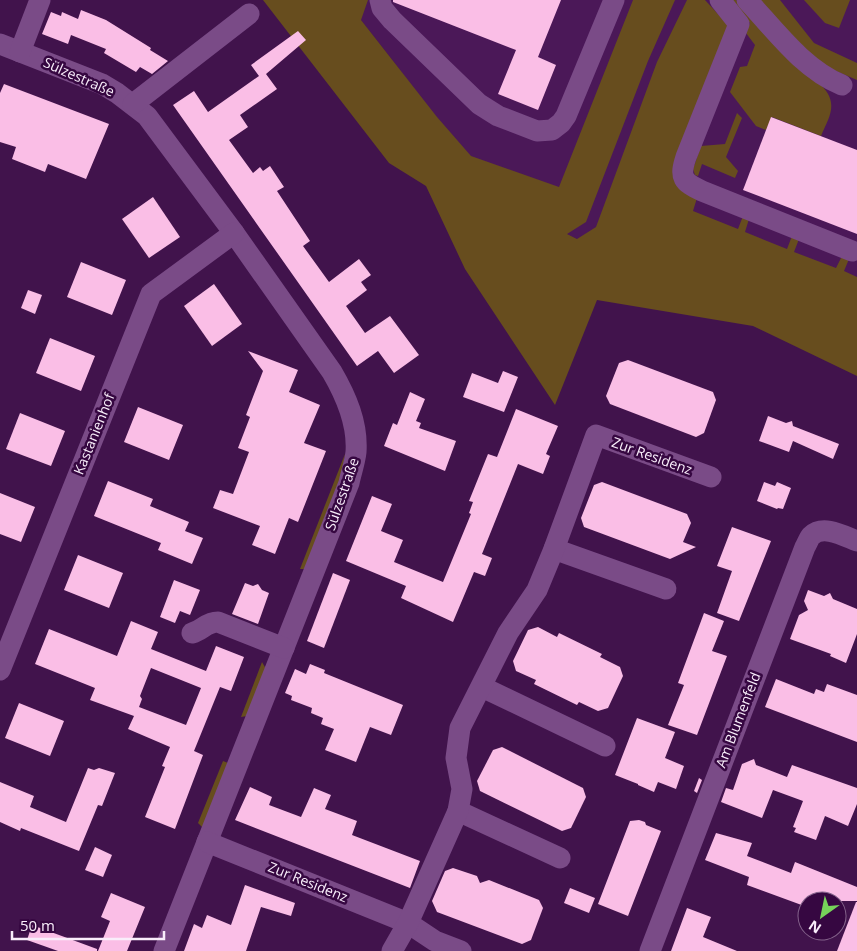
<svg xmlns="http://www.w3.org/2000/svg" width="857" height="951" font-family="'Open Sans',sans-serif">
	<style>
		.built { fill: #4b1858 }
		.green { fill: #674d1e }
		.building { fill: #fabee6; fill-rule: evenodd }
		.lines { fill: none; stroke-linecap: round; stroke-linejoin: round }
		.minor { stroke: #7a4b87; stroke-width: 21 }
		.labels { text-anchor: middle; stroke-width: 5; stroke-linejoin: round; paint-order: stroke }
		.street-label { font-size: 14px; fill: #f9eefb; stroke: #360741 }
	</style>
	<rect width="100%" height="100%" fill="#41134c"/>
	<path class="built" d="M345,0H857V323L577,239L485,195L397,66Z"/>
	<g class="green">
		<path d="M263,0H368L361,20L437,117L471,156L559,187L633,0H675L648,61L586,222L567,234L577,239L596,227L657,62L687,0H705L729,26L674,163L697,198L693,211L738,229L743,216L749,219L745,232L787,249L792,236L799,239L794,252L836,268L842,256L849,259L844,271L857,277V376L753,326L597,300L555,405L465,269L426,186L389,163Z"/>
		<path d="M729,0H736L766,33L822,86C839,104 829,117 821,136L772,117L766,130L756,126L730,92L740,67L747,66L755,45L746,33L750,23Z"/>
		<path d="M757,0H780L814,43L857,63V80L822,65Z"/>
		<path d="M804,0H850L839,28L825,23Z"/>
		<path d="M737,113L742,118L726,157L738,171L735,178L702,164L698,176L695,175L693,169L701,146L725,144Z"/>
		<path d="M345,454L342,477L305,569H300Z"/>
		<path d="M262,662L266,669L247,716L241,717Z"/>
		<path d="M223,761L228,763L203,828L198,823Z"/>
	</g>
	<g class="building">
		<path d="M393,0H561L538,57L556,65L538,110L498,94L516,50L393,2Z"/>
		<path d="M81,10L106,20L151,48L150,50L168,61L152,74L140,67L136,72L104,53L106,49L71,35L68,44L42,34L51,12L61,16L62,12L78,19Z"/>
		<path d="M298,31L306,40L266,74L277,89L240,115L248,127L229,140L253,173L260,167L263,171L270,166L284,187L277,191L310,241L303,246L329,282L359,259L371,275L361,282L367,290L346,306L365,333L390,316L419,355L394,373L378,351L357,366L173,105L194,91L208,112L259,76L251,65Z"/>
		<path d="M4,84L109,124L86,179L48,164L45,172L12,159L16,147L0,142V93Z"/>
		<path d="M771,117L857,150V234L743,190Z"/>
		<path d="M153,197L180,237L149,258L122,219Z"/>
		<path d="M81,262L126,280L112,315L67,297Z"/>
		<path d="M214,284L242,324L212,346L184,306Z"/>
		<path d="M28,290L42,295L35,314L21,308Z"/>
		<path d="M50,338L95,356L81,391L36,373Z"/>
		<path d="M248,351L298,370L289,392L320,405L304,443L326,451L298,522L289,518L275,554L252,545L260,526L213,508L220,490L233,494L249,452L238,448L250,417L246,415L263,371Z"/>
		<path d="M628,360L713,392L716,400L704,433L696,437L610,404L606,396L619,363Z"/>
		<path d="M503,371L518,377L504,412L463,397L472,373L498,383Z"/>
		<path d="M410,392L425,399L416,421L421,423L419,428L456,441L445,471L384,446L393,423L397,425Z"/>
		<path d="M138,407L183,425L169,460L124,442Z"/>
		<path d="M516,409L558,426L546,454L550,456L543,474L518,464L482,554L492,558L485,576L474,572L453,622L401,598L406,586L346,561L372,496L392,504L381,531L403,540L394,562L443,582L471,514L469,513L473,502L469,501L488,454L497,457Z"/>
		<path d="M20,413L65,431L51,466L6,449Z"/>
		<path d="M768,416L786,423L792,421L793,426L839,444L833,459L793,441L789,452L759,441Z"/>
		<path d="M108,481L153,499L150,506L189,522L185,531L203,538L192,564L158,550L161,543L94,516Z"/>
		<path d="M602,482L687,514L691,523L683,542L696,547L670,559L584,527L581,518L594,485Z"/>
		<path d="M764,482L775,486L777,482L791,488L783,509L778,508L777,509L757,501Z"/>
		<path d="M0,493L35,507L21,542L0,534Z"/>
		<path d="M732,527L771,541L739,621L717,613L732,571L717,566Z"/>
		<path d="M78,555L123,573L109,608L64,590Z"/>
		<path d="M333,573L350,580L324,648L307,641Z"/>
		<path d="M174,580L200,590L190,615L180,611L175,623L160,617Z"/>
		<path d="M245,583L253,586L258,584L262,590L269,593L258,624L232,614Z"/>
		<path d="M808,590L824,596L830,593L833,599L857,609V634L846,663L830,656L831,654L790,639L799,615L808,610L804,601Z"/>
		<path d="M704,613L724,621L712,651L727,656L697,735L668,725L684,685L678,683Z"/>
		<path d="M131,621L158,632L151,649L206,671L216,646L244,657L231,691L220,687L194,751L203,755L175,829L145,817L165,767L162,766L170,747L128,729L134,716L90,700L95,688L35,664L49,629L117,656ZM151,668L201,688L186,725L139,707L142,699L140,696Z"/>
		<path d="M538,627L557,637L559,633L602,654L600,657L620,667L623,676L608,708L598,711L579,702L577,705L534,684L536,680L516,671L513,661L528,630Z"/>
		<path d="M310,664L325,670L324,673L403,705L391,735L370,727L356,762L325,750L334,729L321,724L323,718L311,713L312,708L291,700L292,696L285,693L295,669L306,674Z"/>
		<path d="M776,679L814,694L816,689L824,692L827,684L857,695V742L765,707Z"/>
		<path d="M19,703L64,721L50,756L5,738Z"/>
		<path d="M637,718L675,732L665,758L684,766L676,789L658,782L654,792L638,785V784L615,775Z"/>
		<path d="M502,747L583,788L586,797L571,828L562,831L480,791L477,781L493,750Z"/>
		<path d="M754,759L756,765L787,777L792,765L857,788V804L848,826L825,816L816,840L794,832L796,828L793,827L803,801L773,790L762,818L721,802L726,788L733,790L742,764Z"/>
		<path d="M88,768L94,770L99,768L115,773L102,806L98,805L79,851L21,828L20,831L0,822V782L34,796L30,807L66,822Z"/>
		<path d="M699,778L702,780L697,793L694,791Z"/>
		<path d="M250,787L272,797L269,805L301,817L314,788L331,795L325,809L357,821L352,835L420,861L410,888L235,820Z"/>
		<path d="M639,820L645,822L646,825L661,831L628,916L598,904L630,821Z"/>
		<path d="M716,833L752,843L747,856L791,873L795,862L857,887V901H807V907L747,885L749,877L705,860Z"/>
		<path d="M95,847L112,855L103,877L85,870Z"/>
		<path d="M453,868L477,876L480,883L489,880L539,900L543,908L531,940L522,944L437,912L432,901L445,871Z"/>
		<path d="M245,885L295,903L291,916L261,907L246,951H184L194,924L202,928L207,915L231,925Z"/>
		<path d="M570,888L595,898L589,913L564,903Z"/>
		<path d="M111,893L145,907L127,951H98L110,921L101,917Z"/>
		<path d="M856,902H857V951H837Z"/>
		<path d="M687,908L711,917L703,937L737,951H671Z"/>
		<path d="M32,925L97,949V951H58L27,940Z"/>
	</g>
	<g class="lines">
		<g class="minor">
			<path d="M380,0L382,8L392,20L479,104L498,116L537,131L552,130L561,123L566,116L614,0"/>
			<path d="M720,0L739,24L686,157C679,178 683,182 702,191L852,251"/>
			<path d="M747,0C775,30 803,69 842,85"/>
			<path d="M0,44L102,84L117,93L147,116L234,233L332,372C346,396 358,423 356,452C355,462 351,473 349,483L164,951"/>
			<path d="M20,52L40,0"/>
			<path d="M133,104L249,14"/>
			<path d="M554,549L666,589"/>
			<path d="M192,633C203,630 206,622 218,622L284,648"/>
			<path d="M0,670L151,294L234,233"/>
			<path d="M482,687L605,746"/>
			<path d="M458,811L560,858"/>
			<path d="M207,842L408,923L435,941L461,951"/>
			<path d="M392,951L408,923L458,811L462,789L456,758L460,728L508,633L537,590L554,549L596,435L711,477"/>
			<path d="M650,951L805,547C807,544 809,538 811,536C823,524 844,536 857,541"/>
		</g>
	</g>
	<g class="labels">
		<g class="street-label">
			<text transform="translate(79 77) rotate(24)" y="5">Sülzestraße</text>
			<text transform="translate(94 434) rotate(-68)" y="5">Kastanienhof</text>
			<text transform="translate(652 456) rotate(20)" y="5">Zur Residenz</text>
			<text transform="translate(342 494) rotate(-71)" y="5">Sülzestraße</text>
			<text transform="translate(738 720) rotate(-69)" y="5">Am Blumenfeld</text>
			<text transform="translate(308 882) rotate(22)" y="5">Zur Residenz</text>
		</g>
	</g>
	<g transform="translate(822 916) rotate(213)"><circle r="24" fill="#360741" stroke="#84638b"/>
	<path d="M0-4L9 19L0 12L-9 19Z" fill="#76d25a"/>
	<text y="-8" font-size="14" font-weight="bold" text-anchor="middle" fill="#f9eefb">N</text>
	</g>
	<path d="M12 931v8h152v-8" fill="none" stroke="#f9eefb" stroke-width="2.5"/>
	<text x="20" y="931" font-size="15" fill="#f9eefb" stroke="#360741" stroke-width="4" paint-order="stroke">50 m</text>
</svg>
